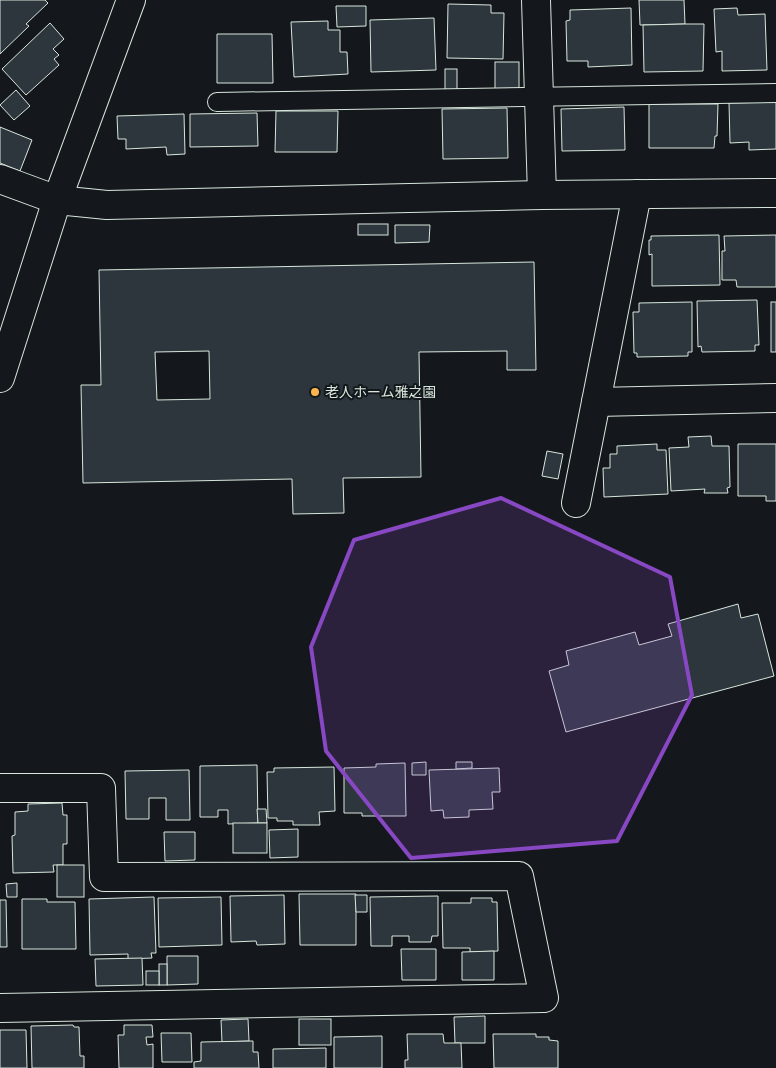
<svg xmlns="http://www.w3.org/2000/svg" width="776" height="1068" font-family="Figtree,'Noto Sans JP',sans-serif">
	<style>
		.building { fill: #2c363c; stroke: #d8e6dc; fill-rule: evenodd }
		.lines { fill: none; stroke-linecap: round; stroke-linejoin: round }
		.lane-casing { stroke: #d8e6dc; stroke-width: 20 }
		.street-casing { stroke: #d8e6dc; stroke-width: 30 }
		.secondary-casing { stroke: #d8e6dc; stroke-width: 30 }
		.lane { stroke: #14181c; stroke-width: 18 }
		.street { stroke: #14181c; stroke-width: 28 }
		.secondary { stroke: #14181c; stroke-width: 28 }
		.marked { fill: #8948c3; fill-opacity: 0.2; stroke: #8948c3; stroke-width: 4; stroke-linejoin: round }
		.poi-dot { fill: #ffb74d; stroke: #14181c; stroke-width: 2 }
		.labels { text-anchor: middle; stroke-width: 4; stroke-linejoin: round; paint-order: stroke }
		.poi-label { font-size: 14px; fill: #d8e6dc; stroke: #14181c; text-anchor: start }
	</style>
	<rect width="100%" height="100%" fill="#14181c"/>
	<g class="building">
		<path d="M0,0H45L48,3L26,24L29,26L0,54Z"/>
		<path d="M639,0H684L685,24L640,25Z"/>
		<path d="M448,4L491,5V13H504L503,59L447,58Z"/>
		<path d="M336,6H366V26L337,27Z"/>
		<path d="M631,8L632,65L588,67V61H567L566,21L570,20V10Z"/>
		<path d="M737,8L738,15L765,14L767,70L722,71V51L716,52L714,9Z"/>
		<path d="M434,18L436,70L371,72L370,20Z"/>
		<path d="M328,21V30H340V52H347L348,74L294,77L291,22Z"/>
		<path d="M50,23L64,39L53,49L59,55L54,59L59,65L26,95L2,69Z"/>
		<path d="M685,24H704L703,71L644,72L643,25Z"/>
		<path d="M217,34H272L273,83H217Z"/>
		<rect x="495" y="62" width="24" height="27"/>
		<rect x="445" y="69" width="12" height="22"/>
		<path d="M16,90L30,106L14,120L0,105Z"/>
		<path d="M776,102V149L749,150V142L730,143L729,103Z"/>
		<path d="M649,104H718L717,136H715L714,148H649Z"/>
		<path d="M624,107L625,150L562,151L561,109Z"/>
		<path d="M507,108L508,158L443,159L442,109Z"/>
		<path d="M276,111H338L337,152H275Z"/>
		<path d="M257,113L258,146L190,147V114Z"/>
		<path d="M184,114L185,154L167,155L166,147L126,149V139H118L117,116Z"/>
		<path d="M0,127L32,140L20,171L0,163Z"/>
		<rect x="358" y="224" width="30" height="11"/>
		<path d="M395,225H430L429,242L395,243Z"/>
		<path d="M719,235L720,285L652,286V254L649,255V240H651V236Z"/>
		<path d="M776,235V287H737L736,280H722V251H725L724,236Z"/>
		<path d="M534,262L536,370H507V351L419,352L421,477L343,478L344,513L293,514L292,479L83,483L81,385H101L99,270ZM209,351L210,399L157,400L155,352Z"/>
		<path d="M757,300L759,345H755V351L702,352L701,346L698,347L697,301Z"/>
		<path d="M692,302V352H688V356L637,357V353H634L633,312H639V303Z"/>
		<rect x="771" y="302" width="5" height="50"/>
		<path d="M711,436L712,446H729L730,487L727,488L728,493H704L705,489L671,491L669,448L689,447L688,437Z"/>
		<path d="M657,444V450H666L668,494L604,497L603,468H610V454H617V446Z"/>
		<path d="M738,444H776V501H766V496H738Z"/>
		<path d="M547,451L563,454L558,479L542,476Z"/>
		<path d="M738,604L741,618L758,614L774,676L566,732L549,671L569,665L566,651L635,632L639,645L672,636L668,624Z"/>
		<path d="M426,762V775H412V763Z"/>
		<path d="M456,762H472V768L456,769Z"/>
		<path d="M405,763L406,816H362V813H344V768L376,767V764Z"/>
		<path d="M257,765L258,823L228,824V810H218V817H200V766Z"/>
		<path d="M334,767L335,811L319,812L320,825H293V821H277V818H268L267,772H274V768Z"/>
		<path d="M499,768L500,792H492L493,809L469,810V817L444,818L443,810L431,811L429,770Z"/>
		<path d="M189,770L190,820H166V798H149V819H126L125,771Z"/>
		<path d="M62,803L63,815H67V844H63V865H53L54,872L13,873L12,836L15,835V812L28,811V804Z"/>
		<path d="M257,809H266L267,823H258Z"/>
		<rect x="233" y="823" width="34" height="30"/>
		<path d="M298,829V857L270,858L269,830Z"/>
		<path d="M164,832H195V860L165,861Z"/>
		<rect x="57" y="865" width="27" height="32"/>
		<path d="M17,883V897H7L6,884Z"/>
		<path d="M299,894H356V945H300Z"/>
		<path d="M284,895L285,944L257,945L256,941L231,942L230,896Z"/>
		<path d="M355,895H367V912H356Z"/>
		<path d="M438,896V936H432L431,942H409V936H392V946H371L370,897Z"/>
		<path d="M154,897L156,953H151L152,958L128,959V954L90,955L89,899Z"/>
		<path d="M221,897L222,945L159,947L158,898Z"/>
		<path d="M471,898H492V902H497L498,951L470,952V948H443L442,903H471Z"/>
		<path d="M22,899H47V902H75L76,949H22Z"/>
		<path d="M0,900H6L7,947H0Z"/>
		<path d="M401,949H436V980H402Z"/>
		<path d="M494,951V980H462V952Z"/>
		<path d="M167,956H198V984L167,985Z"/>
		<path d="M142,958L143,985L96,986L95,959Z"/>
		<rect x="159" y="964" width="8" height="21"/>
		<rect x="146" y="971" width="13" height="14"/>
		<path d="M485,1016V1043H455L454,1017Z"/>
		<path d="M248,1019L249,1041L222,1042L221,1020Z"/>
		<rect x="299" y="1019" width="32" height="26"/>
		<path d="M73,1025L74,1027H79L80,1056H84V1068H32L31,1026Z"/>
		<path d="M124,1025H152L153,1037H146L147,1045L153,1044V1068H119L118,1035H124Z"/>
		<path d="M0,1030H26L27,1068H0Z"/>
		<path d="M161,1033H191L192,1062H162Z"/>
		<path d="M407,1034H443L444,1043H461L462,1068H405V1060H408Z"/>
		<path d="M493,1034H536V1037H549V1040L558,1041V1068H494Z"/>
		<path d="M382,1036V1068H334V1037Z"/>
		<path d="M253,1041V1052H258L259,1068H194V1062L201,1061V1042Z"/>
		<path d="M326,1048V1068H273V1049Z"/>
	</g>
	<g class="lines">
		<g class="lane-casing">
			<path id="lane" d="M217,102L776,93"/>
		</g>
		<g class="street-casing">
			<g id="street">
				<path d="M536,0L542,195"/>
				<path d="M0,179L57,200L107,205L542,195L776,193"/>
				<path d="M637,194L596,402L776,398"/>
				<path d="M576,503L596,402"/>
				<path d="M0,788H101L104,877L519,876L544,998L0,1008"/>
			</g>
		</g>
		<g class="secondary-casing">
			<path id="secondary" d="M0,378L57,200L131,0"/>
		</g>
		<use href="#lane" class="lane"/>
		<use href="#street" class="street"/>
		<use href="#secondary" class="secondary"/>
	</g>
	<path class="marked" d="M501,498L670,577L692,695L617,841L411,858L326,751L311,647L354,540Z"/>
	<circle class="poi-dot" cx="315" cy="392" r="5"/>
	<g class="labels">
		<g class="poi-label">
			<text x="325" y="397">老人ホーム雅之園</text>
		</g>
	</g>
</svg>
